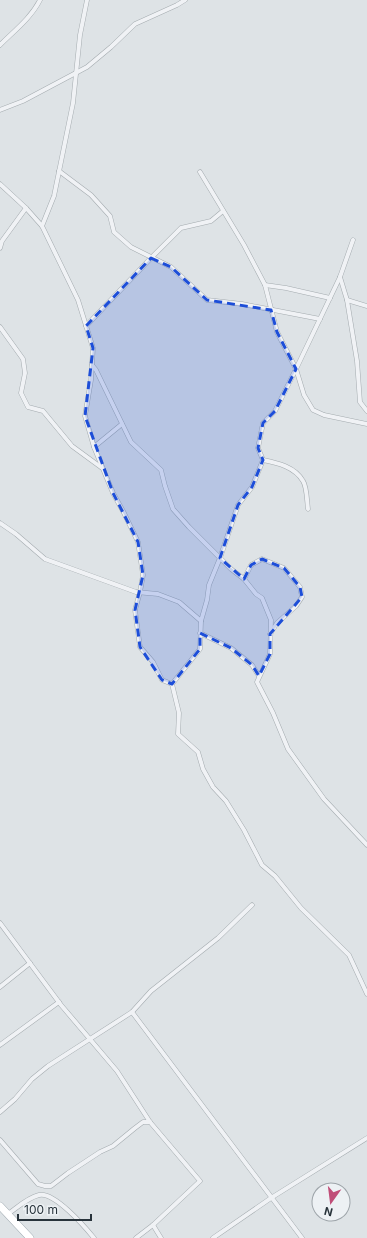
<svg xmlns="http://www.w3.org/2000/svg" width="367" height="1238" font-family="Inter,sans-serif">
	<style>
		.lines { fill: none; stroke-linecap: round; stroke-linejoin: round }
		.street-casing { stroke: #a4abaf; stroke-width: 5 }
		.primary-casing { stroke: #9ea9b0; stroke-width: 8 }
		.street { stroke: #f0f2f5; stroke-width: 4 }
		.primary { stroke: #fff; stroke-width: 7 }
		.marked { fill: #1d4ed8; fill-opacity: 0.2; stroke: #1d4ed8; stroke-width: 3; stroke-dasharray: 8 5; stroke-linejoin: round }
	</style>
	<rect width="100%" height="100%" fill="#dee3e6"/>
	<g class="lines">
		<g class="street-casing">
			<g id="street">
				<path d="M87,0L80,35L73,103L54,196L42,226L78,300L93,348L91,380L85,416L94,447L113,493L124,513L138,542L143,575L140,592L135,610L140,647L153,662L162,680L172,684L179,713L178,734L198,752L203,769L213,787L226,801L244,830L262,865L275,876L301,908L349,955L367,994"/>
				<path d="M0,45C14,31 31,18 40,0"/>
				<path d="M0,110L23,101L87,67L111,47L135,24L177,5L185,0"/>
				<path d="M59,171L91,195L110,216L114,232L131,247L171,267L207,300L242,304L320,319"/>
				<path d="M200,172L244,245L265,285L286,288L330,298"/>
				<path d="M0,184L26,208L42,226"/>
				<path d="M0,248L2,241L26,208"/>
				<path d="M340,277L347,300L357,361L360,402L367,411"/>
				<path d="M265,285L277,332L296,369L304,395L313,410L324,415L367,424"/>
				<path d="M347,300L367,306"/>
				<path d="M86,326L151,258L181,228L211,221L223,211"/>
				<path d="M0,327L23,359L25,373L21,393L28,407L43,411L72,446L102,468"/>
				<path d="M92,365L96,370L131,442L161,470L165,486L173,509L189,527L231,569L244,579L256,594L262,598L271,620L270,654L257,682L273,713L288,749L324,799L367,845"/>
				<path d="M94,447L122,424"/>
				<path d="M263,460C278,463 295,467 303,481C307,487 307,502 308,509"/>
				<path d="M0,523L16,534L45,559L136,592L158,594L179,602L201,621"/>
				<path d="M244,579L251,565L262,559L284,568L300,587L302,597L296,606L277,623L270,634"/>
				<path d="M200,633L231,648L252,665L259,676"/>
				<path d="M172,684L200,649L201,621L207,600L209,585L220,558L238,505L252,487L263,460L258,448L263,423L275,411L296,369L340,277L353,240"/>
				<path d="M0,923L61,1005L117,1071L150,1122L200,1181L153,1225L136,1238"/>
				<path d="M0,987L30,963"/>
				<path d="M132,1012L302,1238"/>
				<path d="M0,1045L59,1002"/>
				<path d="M0,1112L15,1099L32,1079L48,1066L132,1012L151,991L218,938L252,905"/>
				<path d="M0,1140L38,1184L45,1186H51L68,1173L100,1152L113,1146L135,1128L143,1122H150"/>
				<path d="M8,1214C18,1207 27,1198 39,1195C54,1191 85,1227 94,1238"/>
				<path d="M153,1225L161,1238"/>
				<path d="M213,1238L271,1198L367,1138"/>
			</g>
		</g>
		<g class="primary-casing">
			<path id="primary" d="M0,1206L30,1238"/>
		</g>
		<use href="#street" class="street"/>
		<use href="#primary" class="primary"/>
	</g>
	<path class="marked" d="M151,258L171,267L207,300L271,310L277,332L296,369L275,411L263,423L258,448L263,460L252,487L238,505L220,558L244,579L251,565L262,559L284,568L300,587L302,597L270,634V654L259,676L252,665L231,648L200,633V649L172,684L162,680L140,647L135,610L143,575L138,542L113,493L85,416L93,348L86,326Z"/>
	<g transform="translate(331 1202) rotate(194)"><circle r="19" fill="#edf1f4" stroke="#9ea5aa"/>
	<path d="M0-3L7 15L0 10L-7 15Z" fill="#c04e78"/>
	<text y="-6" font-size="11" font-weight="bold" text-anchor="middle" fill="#28333b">N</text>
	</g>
	<path d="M18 1214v6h73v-6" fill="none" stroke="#28333b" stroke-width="2"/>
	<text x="24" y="1214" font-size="12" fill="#28333b" stroke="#edf1f4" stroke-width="3" paint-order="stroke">100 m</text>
</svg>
